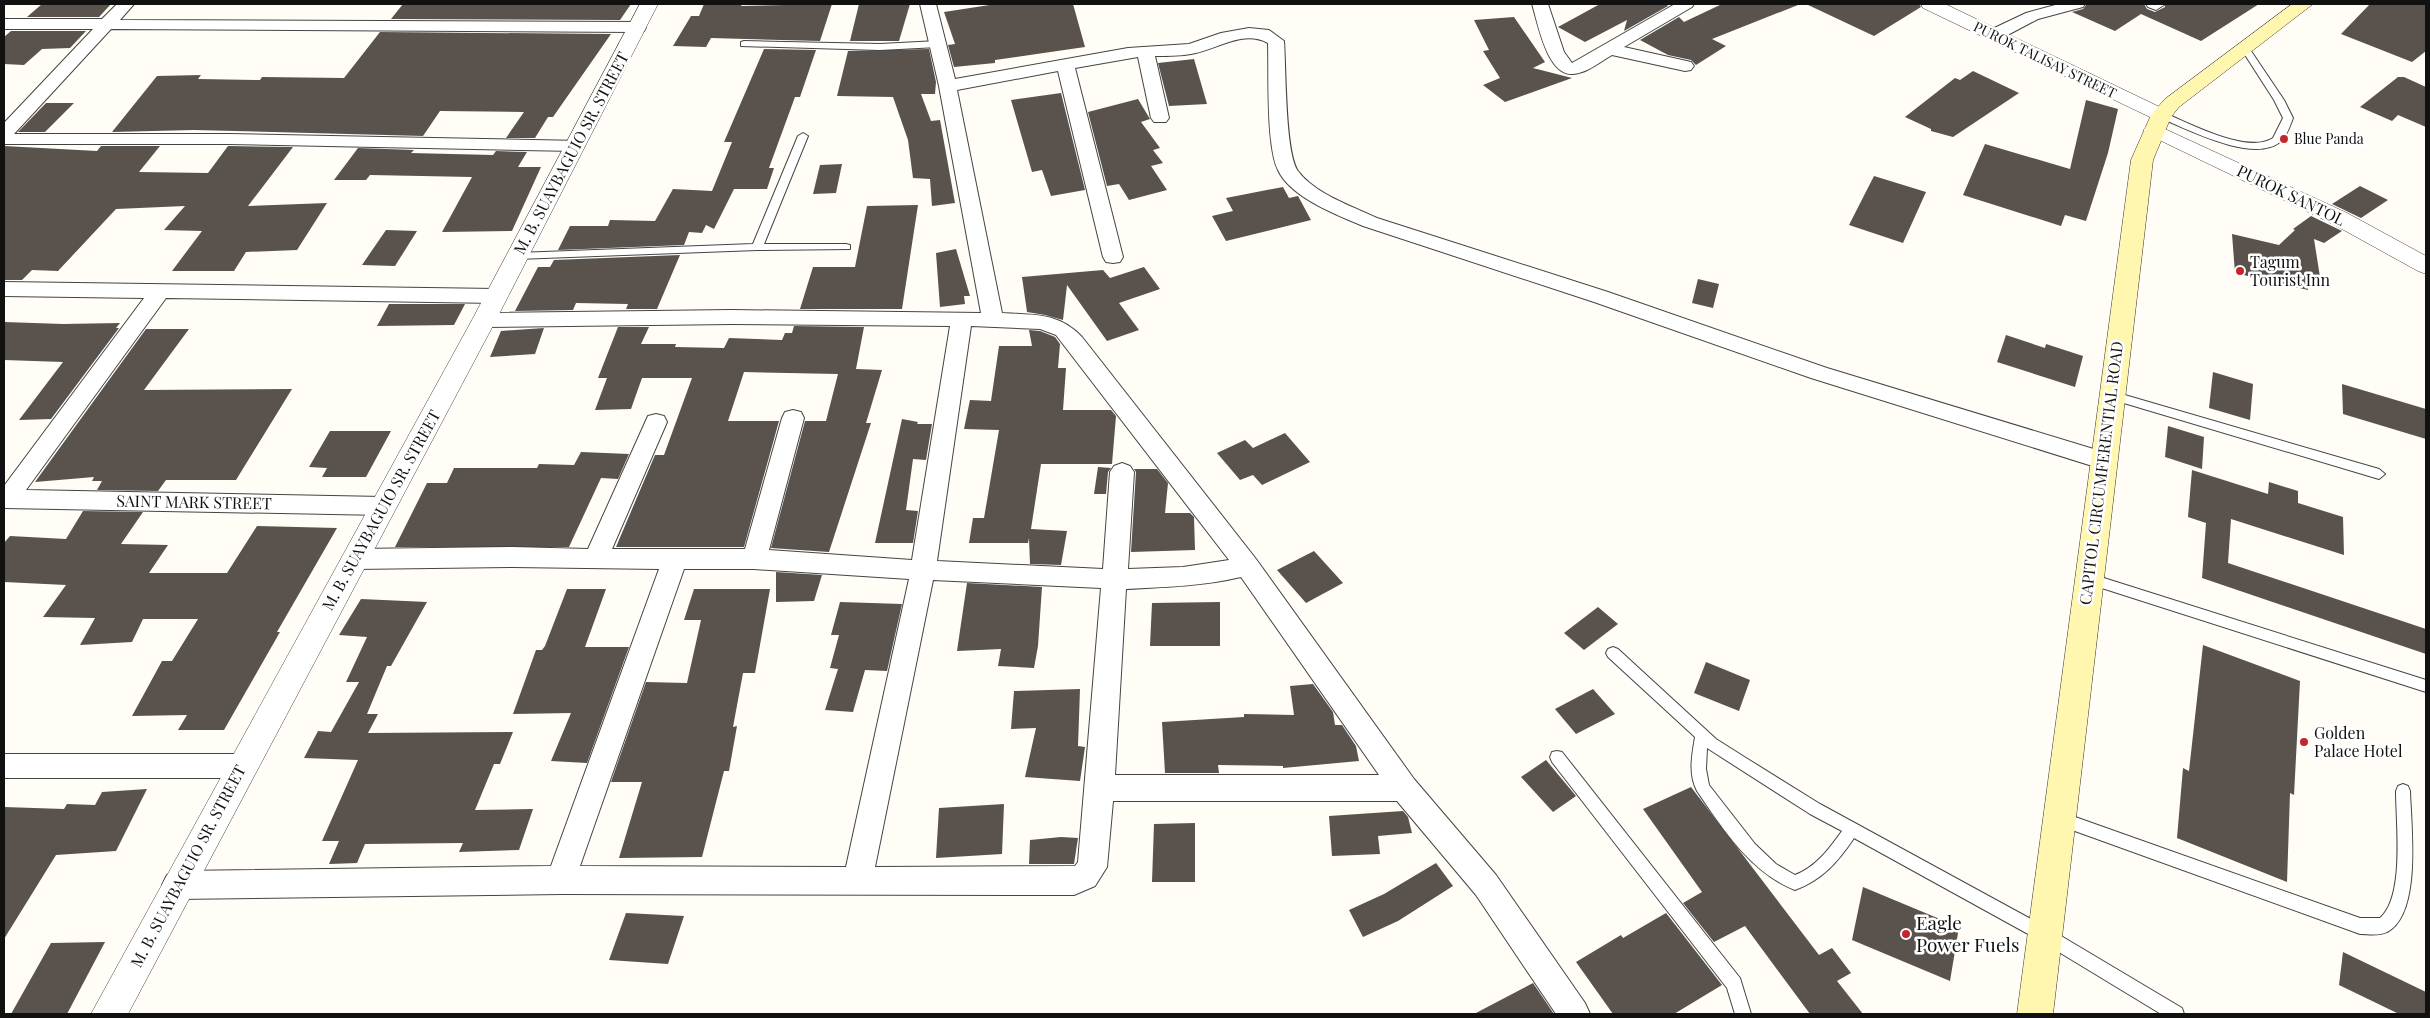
<svg xmlns="http://www.w3.org/2000/svg" width="2430" height="1018" font-family="'Playfair Display',serif">
	<style>
		.building { fill: #5a524d }
		.lines { fill: none; stroke-linecap: round; stroke-linejoin: round }
		.service-casing { stroke: #444; stroke-width: 2 }
		.minor-casing { stroke: #444; stroke-width: 2 }
		.tertiary-casing { stroke: #444; stroke-width: 1 }
		.secondary-casing { stroke: #333; stroke-width: 1 }
		.service { fill: #fff; fill-rule: evenodd }
		.minor { fill: #fff; fill-rule: evenodd }
		.tertiary { fill: #fff; fill-rule: evenodd }
		.secondary { fill: #fff6b0; fill-rule: evenodd }
		.poi-dot { fill: #c4262e; stroke: #fff; stroke-width: 2 }
		.labels { text-anchor: middle; stroke-width: 5; stroke-linejoin: round; paint-order: stroke }
		.far-street-label { font-size: 14px; fill: #111; stroke: #fff }
		.far-poi-label { font-size: 14px; fill: #111; stroke: #fff; text-anchor: start }
		.street-label { font-size: 16px; fill: #111; stroke: #fff }
		.poi-label { font-size: 16px; fill: #111; stroke: #fff; text-anchor: start }
		.near-poi-label { font-size: 19px; fill: #111; stroke: #fff; text-anchor: start }
	</style>
	<rect width="100%" height="100%" fill="#fffdf5"/>
	<g class="building">
		<path d="M42,4H111L99,17H27Z"/>
		<path d="M403,4H631L620,20L391,19Z"/>
		<path d="M704,4H742L741,6L832,4L820,41L711,38L706,47L673,46L691,16H699Z"/>
		<path d="M859,4H910L899,41H850Z"/>
		<path d="M996,4H1073L1085,47L995,60V63L954,67L948,45L955,44L944,12Z"/>
		<path d="M1600,4H1666L1668,6L1624,31L1627,20L1585,42L1558,27Z"/>
		<path d="M1722,4L1798,5L1712,39L1726,46L1696,65L1691,60L1668,55L1640,40L1679,17L1684,22Z"/>
		<path d="M1806,4H1919L1921,7L1874,36Z"/>
		<path d="M2087,4H2144L2147,9L2155,12L2165,7V4H2259L2201,41L2141,14L2115,31L2072,12L2083,9Z"/>
		<path d="M2370,4H2426V51L2412,62L2341,34Z"/>
		<path d="M1514,17L1545,62L1533,68L1572,78L1505,102L1483,85L1500,78L1483,51L1489,50L1474,20Z"/>
		<path d="M11,31H86L70,48L42,49L24,65L4,64V37Z"/>
		<path d="M380,32L611,34L553,117H548L535,138H506L524,112L440,111L423,136L194,130L112,132L157,76L201,75L198,79L260,80L262,77L344,78Z"/>
		<path d="M764,49L816,50L800,97H795L769,168H774L767,189H734L714,229L706,225L702,233L689,232L684,245L558,250L570,226H608L610,220L655,221L673,189L712,191L732,142H724Z"/>
		<path d="M929,49L936,82L935,94H921L931,121L940,120L955,203L932,206L930,179L913,178L908,140L893,97L837,96L848,51Z"/>
		<path d="M1194,59L1207,104L1169,106L1158,63Z"/>
		<path d="M1973,71L2019,93L1953,137L1931,131V129L1905,117L1955,78L1960,80Z"/>
		<path d="M2398,77H2404L2426,87V127L2398,115L2392,121L2360,107Z"/>
		<path d="M1061,93L1085,190L1051,196L1042,170L1032,172L1011,100Z"/>
		<path d="M1138,99L1150,119L1141,122L1160,148L1153,150L1163,163L1151,166L1167,190L1129,200L1119,184L1107,186L1088,112Z"/>
		<path d="M2086,100L2118,109L2108,153L2086,221L2065,215L2061,226L1963,195L1985,144L2070,169Z"/>
		<path d="M46,103H74L45,132H18Z"/>
		<path d="M4,146L97,151L101,146H160L139,172L208,173L228,146L293,147L248,206L327,203L297,250L246,252L234,271H172L202,231L164,230L185,206L116,209L58,271L32,270L22,280H4Z"/>
		<path d="M358,148L414,150L411,153L493,155L496,151L527,152L518,167H541L512,231L442,232L472,177L370,175L366,180H334Z"/>
		<path d="M842,164L836,193L813,194L820,165Z"/>
		<path d="M1874,176L1926,192L1903,243L1849,225Z"/>
		<path d="M2360,186L2388,200L2361,218L2332,204Z"/>
		<path d="M1283,187L1289,198L1298,196L1311,220L1226,241L1212,216L1233,211L1226,198Z"/>
		<path d="M918,205L902,309H800L813,267H855L867,206Z"/>
		<path d="M2311,216L2342,231L2324,243L2314,239L2320,277L2306,274L2308,290L2235,273L2232,234L2279,245L2295,230L2293,229Z"/>
		<path d="M386,230L417,231L395,266L362,265Z"/>
		<path d="M956,249L970,296H964L965,304L940,307L936,253Z"/>
		<path d="M680,255L657,309H626L628,304L576,303L573,310L515,311L538,267H550L554,260Z"/>
		<path d="M1144,267L1160,289L1119,303L1139,330L1107,341L1067,285L1063,320L1045,315L1027,312L1022,277L1103,270L1110,278Z"/>
		<path d="M1698,279L1719,284L1713,308L1692,303Z"/>
		<path d="M389,304H465L454,325L377,326Z"/>
		<path d="M4,322L63,324L120,323L116,328H119L51,419L19,420L63,362L4,360Z"/>
		<path d="M794,326L864,327L856,369L882,370L866,423H871L829,552L771,548L805,421H826L838,374L744,372L728,421H779L744,547H616L655,455H664L692,378H642L631,409L595,410L607,378H598L618,327H649L641,344H676L675,347L724,348L729,338L782,340L785,333H792Z"/>
		<path d="M544,328L535,354L490,357L501,331Z"/>
		<path d="M146,329H189L144,390L292,389L236,480H166L158,491L97,490L102,481H92L94,477L35,482Z"/>
		<path d="M1029,330L1040,331L1055,337L1060,344L1058,368H1066L1063,410H1111L1116,416L1112,464H1041L1031,529L1067,531L1061,565L1030,564L1029,538L1028,543H969L973,518H984L999,430L964,429L970,400L991,401L999,346H1032Z"/>
		<path d="M2006,335L2045,348L2046,344L2083,356L2075,387L1997,362Z"/>
		<path d="M2213,372L2253,384L2250,420L2209,408Z"/>
		<path d="M2342,384L2426,409V439L2343,414Z"/>
		<path d="M902,419L918,422L917,424H932L926,460L913,459L906,510L918,511L913,543H875Z"/>
		<path d="M2168,426L2204,437L2202,469L2165,457Z"/>
		<path d="M330,431H391L366,477H322L327,468L309,467Z"/>
		<path d="M1285,433L1310,462L1262,485L1253,475L1240,480L1217,453L1245,440L1253,448Z"/>
		<path d="M581,452L629,454L618,479L601,478L569,547H395L427,483H447L454,468H537L539,464L574,465Z"/>
		<path d="M1098,467L1111,468L1108,472L1106,494H1094Z"/>
		<path d="M1134,469H1157L1168,483L1165,513H1190L1194,517L1195,550L1131,552L1136,472Z"/>
		<path d="M2192,470L2268,494L2269,482L2298,491V503L2343,517L2344,555L2231,519L2228,563L2426,629V654L2202,578L2206,523L2188,517Z"/>
		<path d="M83,511L143,512L121,544L168,545L149,573H227L257,526L337,528L277,632H280L224,730H178L187,715L132,716L162,661H172L198,619H143L132,642L80,645L95,618L43,617L66,585L4,582V543L10,536L66,539Z"/>
		<path d="M1314,551L1343,583L1306,603L1277,570Z"/>
		<path d="M776,572L822,575L814,601L776,602Z"/>
		<path d="M967,583L1042,587L1038,646L1034,668L998,666L1001,649L957,651Z"/>
		<path d="M567,589H606L585,647H629L587,763L551,761L571,713L513,714L536,650H542L545,646Z"/>
		<path d="M694,589H770L755,673H743L733,727L737,726L729,771H724L702,857L619,858L642,782H611L646,682L687,683L701,620H684Z"/>
		<path d="M361,599L427,602L391,666H387L367,714H378L368,733L513,732L500,764H494L475,810L533,809L519,850L459,852L463,843L365,844L357,863L329,864L339,841H322L358,760L304,758L318,731L331,732L359,682H346L367,637L339,635Z"/>
		<path d="M840,602L902,604L887,671L865,670L853,712L825,710L838,669L830,668L839,635H831Z"/>
		<path d="M1220,602V646H1150L1152,603Z"/>
		<path d="M1598,607L1618,624L1584,650L1564,633Z"/>
		<path d="M2203,645L2300,681L2294,795L2290,793L2287,882L2177,838L2183,768L2189,771Z"/>
		<path d="M1706,662L1750,680L1739,711L1694,693Z"/>
		<path d="M1313,684L1333,712L1335,725H1342L1356,746L1359,761L1283,768V766L1218,765L1219,773H1165L1162,722L1244,717V714L1294,715L1290,686Z"/>
		<path d="M1080,689L1078,746L1085,747L1080,781L1025,777L1036,728L1011,729L1014,691Z"/>
		<path d="M1593,689L1615,714L1576,734L1555,709Z"/>
		<path d="M1546,760L1576,796L1553,812L1521,777Z"/>
		<path d="M1691,787L1819,955L1832,948L1851,973L1837,981L1863,1014H1810L1745,926L1714,942L1683,903L1702,892L1643,809Z"/>
		<path d="M147,789L116,851L56,855L4,939V807L64,809L67,804L95,805L102,792Z"/>
		<path d="M1004,804L1002,854L936,858L939,808Z"/>
		<path d="M1403,811L1408,817L1412,833L1378,836L1380,854L1332,856L1329,816Z"/>
		<path d="M1195,823V882H1152L1154,824Z"/>
		<path d="M1061,837L1078,838L1074,864H1029L1030,840Z"/>
		<path d="M1436,863L1453,886L1398,921L1363,937L1349,910L1384,894Z"/>
		<path d="M1863,887L1959,927L1950,981L1852,940Z"/>
		<path d="M626,913L684,916L668,964L609,960Z"/>
		<path d="M1666,913L1722,985L1674,1014H1613L1576,962L1621,935L1623,938Z"/>
		<path d="M105,942L67,1014H11L51,943Z"/>
		<path d="M2343,952L2426,992V1014H2399L2339,985Z"/>
		<path d="M1533,983L1554,1014H1474Z"/>
	</g>
	<g class="lines">
		<g class="service-casing">
			<g id="service">
				<path d="M744,41L880,44L938,41L942,44L938,47L880,50L741,46V42Z"/>
				<path d="M2244,44L2247,45L2284,100L2293,118C2290,126 2287,136 2280,142C2253,164 2185,128 2158,117V113H2164C2190,123 2247,155 2273,138L2283,118L2274,100L2240,47Z"/>
				<path d="M803,133L808,136L764,244H846L850,245V249L757,250L517,259L512,256L517,253L753,244L798,136Z"/>
				<path d="M2111,391L2379,469L2385,474L2379,479L2107,398L2105,395Z"/>
				<path d="M2088,573L2426,680V692L2083,582L2081,578L2083,574Z"/>
				<path d="M1613,647L1618,649L1716,739L1746,758L1820,804L2051,930L2182,1008L2184,1014H2161L2039,940L1854,838C1838,862 1822,880 1795,890C1751,873 1723,829 1697,791C1688,774 1692,755 1695,737L1608,657L1606,653L1608,649ZM1707,748L1810,814L1842,831C1829,849 1816,867 1795,875L1776,864L1755,844L1709,785L1706,769Z"/>
				<path d="M1557,751L1562,752L1740,978L1751,1014H1735L1727,988L1552,762L1550,757L1552,752Z"/>
				<path d="M2403,784L2408,786L2410,791C2411,825 2422,914 2387,932C2380,936 2368,934 2360,934L2061,826L2056,824L2054,819L2056,814L2061,812L2360,918H2380C2405,897 2396,823 2396,791L2398,786Z"/>
			</g>
		</g>
		<g class="minor-casing">
			<g id="minor">
				<path d="M117,4H134L120,20L638,22L644,23L646,27L644,31L638,32L111,29L14,134H228L582,141L585,145L582,149L576,151L228,144H4V123L93,29H4V19H102Z"/>
				<path d="M920,4H936L955,79L1128,48L1189,44L1221,33L1249,28L1269,30L1284,41C1286,67 1285,153 1298,171C1315,194 1352,206 1377,218L1608,292L1827,368L2110,454L2114,460L2110,466L2102,469L1811,378L1594,302L1363,226C1337,215 1290,197 1278,170C1266,147 1269,72 1268,43C1242,29 1217,50 1191,54C1179,56 1167,56 1155,56L1169,118L1166,122H1154L1151,118L1138,57L1075,68L1123,257L1120,262L1113,263L1106,262L1103,257L1058,71L957,90L1002,313C1033,315 1059,312 1082,337L1256,559L1414,779L1496,875L1585,1003L1590,1014H1556L1476,895L1397,801H1113L1107,867L1095,886L1074,895L561,894L177,899L167,895L162,885L167,875L177,871L551,866L659,569L513,567L355,569L346,566L343,559L346,552L355,549L513,547L588,549L648,416L656,414L664,416L667,422L612,549H745L782,418L785,412L793,410L801,412L804,418L769,550L912,560L950,326L732,324L484,327L477,325L474,320L477,315L484,313L732,310L981,313L939,86ZM971,326L1040,329L1056,335L1229,560L1183,567L1128,569L1134,472L1130,466L1122,463L1114,466L1110,472L1103,569L937,561ZM684,569H754L909,579L846,867L580,866ZM1241,577L1379,775H1115L1126,589C1166,587 1203,586 1241,577ZM933,580L1101,588L1078,862L1075,866L875,867Z"/>
				<path d="M1532,4H1548L1564,52L1572,63L1675,4H1694L1692,7L1624,47L1691,62L1694,66L1691,70L1685,71L1612,55C1600,62 1587,73 1573,74C1547,76 1538,23 1532,4Z"/>
				<path d="M2059,4H2085L2083,7L2038,19L2000,39H1988L1986,35L1988,31L2026,13Z"/>
				<path d="M2146,4H2163L2164,5L2156,10L2148,7Z"/>
				<path d="M4,282L496,289L503,291L506,296L503,301L496,303L166,298L26,490L383,497L391,500L395,506L391,512L383,515L4,508V486L144,298L4,296Z"/>
				<path d="M4,754H242L252,757L256,766L252,775L242,778H4Z"/>
			</g>
		</g>
		<g class="tertiary-casing">
			<g id="tertiary">
				<path d="M640,4H658L496,320L128,1014H91L472,320Z"/>
				<path d="M1921,4H1945L2168,111L2171,115L2168,119L2161,121L2154,119L1923,8Z"/>
				<path d="M2154,124L2347,213L2426,256V274L2418,271L2331,223L2147,134L2143,130L2147,126Z"/>
			</g>
		</g>
		<g class="secondary-casing">
			<path id="secondary" d="M2292,4H2313L2179,107L2171,117L2153,160L2053,1014H2017L2131,160L2151,115L2165,99Z"/>
		</g>
		<use href="#service" class="service"/>
		<use href="#minor" class="minor"/>
		<use href="#tertiary" class="tertiary"/>
		<use href="#secondary" class="secondary"/>
	</g>
	<g class="poi-dot">
		<circle cx="2284" cy="139" r="5"/>
		<circle cx="2240" cy="271" r="5"/>
		<circle cx="2304" cy="742" r="5"/>
		<circle cx="1906" cy="934" r="5"/>
	</g>
	<g class="labels">
		<g class="far-street-label">
			<text transform="translate(2045 60) rotate(26)" y="5">PUROK TALISAY STREET</text>
		</g>
		<g class="far-poi-label">
			<text x="2294" y="144">Blue Panda</text>
		</g>
		<g class="street-label">
			<text transform="translate(571 153) rotate(-62)" y="6">M. B. SUAYBAGUIO SR. STREET</text>
			<text transform="translate(2291 195) rotate(26)" y="6">PUROK SANTOL</text>
			<text transform="translate(2101 473) rotate(-83)" y="6">CAPITOL CIRCUMFERENTIAL ROAD</text>
			<text transform="translate(194 502) rotate(1)" y="6">SAINT MARK STREET</text>
			<text transform="translate(381 510) rotate(-61)" y="6">M. B. SUAYBAGUIO SR. STREET</text>
			<text transform="translate(188 866) rotate(-62)" y="6">M. B. SUAYBAGUIO SR. STREET</text>
		</g>
		<g class="poi-label">
			<text x="2250" y="268">Tagum<tspan x="2250" dy="18">Tourist Inn</tspan></text>
			<text x="2314" y="739">Golden<tspan x="2314" dy="18">Palace Hotel</tspan></text>
		</g>
		<g class="near-poi-label">
			<text x="1916" y="930">Eagle<tspan x="1916" dy="22">Power Fuels</tspan></text>
		</g>
	</g>
	<rect width="2430" height="1018" fill="none" stroke="#111111" stroke-width="10"/>
</svg>
